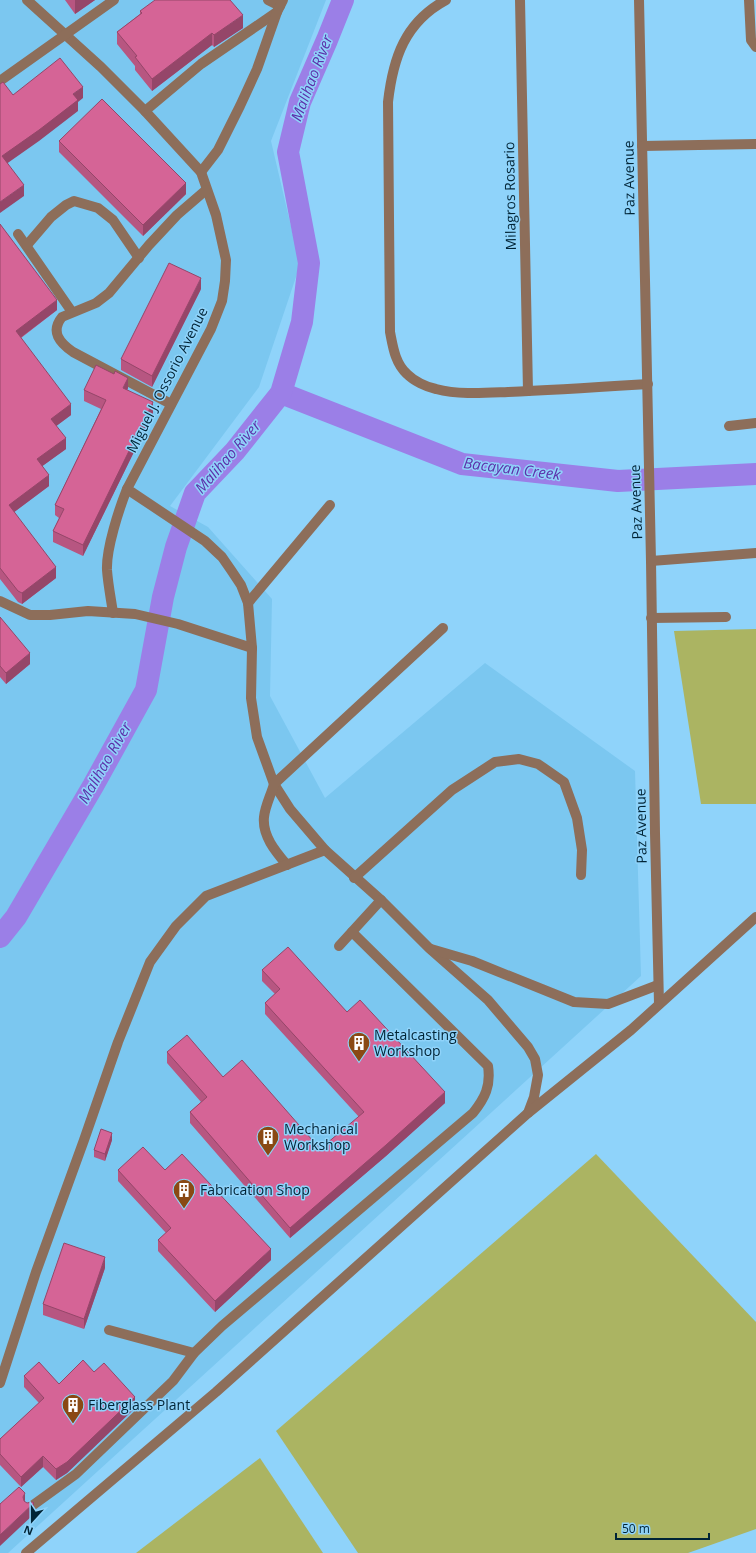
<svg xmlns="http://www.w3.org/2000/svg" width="756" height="1553" font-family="'Open Sans',sans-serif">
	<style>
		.built { fill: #7bc7f0 }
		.green { fill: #abb462 }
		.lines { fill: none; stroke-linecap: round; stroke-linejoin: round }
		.river { stroke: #9b7fe7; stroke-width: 22 }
		.minor { stroke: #8d6e5a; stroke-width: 10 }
		.wall { fill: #b75681 }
		.shaded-wall { fill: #954669 }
		.building { fill: #d56496; stroke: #954669 }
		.labels { text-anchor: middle; stroke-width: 3; stroke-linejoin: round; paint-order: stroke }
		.street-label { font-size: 14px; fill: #002436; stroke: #8fd3fa }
		.poi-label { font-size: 14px; fill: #002436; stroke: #8fd3fa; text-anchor: start }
		.water-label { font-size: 15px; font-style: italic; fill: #5d31aa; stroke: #8fd3fa }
	</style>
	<rect width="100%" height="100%" fill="#8fd3fa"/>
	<path class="built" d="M0,0H326L271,141L300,265L259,387L170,506L208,527L272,599L270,696L325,798L485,663L635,771L641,976L8,1553H0Z"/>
	<g class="green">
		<path d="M756,629V804H701L674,631Z"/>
		<path d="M596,1154L756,1322V1529L688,1553H358L276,1431Z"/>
		<path d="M260,1458L323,1553H136Z"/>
	</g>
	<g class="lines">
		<g class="river">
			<path d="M281,393L462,464L618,481L756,474"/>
			<path d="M0,937L16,917L93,786L146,690L163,597L176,547L195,493L235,451L281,393L302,322L309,263L288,152L300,102L327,40L343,0"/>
		</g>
		<g class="minor">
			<path d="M27,0L101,67L145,111L201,172L216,215L226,260L225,281L222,301L211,329L127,489L205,541L222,557L231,570L241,585L248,603L252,648L251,698L257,737L274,784L290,809L325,850L381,900L429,948L488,1000L528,1047L535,1059L538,1075L534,1097L528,1113"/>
			<path d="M268,0L280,6"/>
			<path d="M446,0C405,22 393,58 388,102L390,332C393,347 395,363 407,374C414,381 426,387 436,389C459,395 484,393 508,392C555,390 601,387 648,384"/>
			<path d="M520,0L528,391"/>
			<path d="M639,0L651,561L655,833L659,1004"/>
			<path d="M749,0L751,40L756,47"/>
			<path d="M0,81L114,0"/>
			<path d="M145,111L201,64L277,12"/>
			<path d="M642,146L756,144"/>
			<path d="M201,172L218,150L240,106L257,69L277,12L283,0"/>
			<path d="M18,234L72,312"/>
			<path d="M27,245L51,217L66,205L74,201L98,208L113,220L139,258"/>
			<path d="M171,404L73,352C60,343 50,332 62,317L96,303L109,293L149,245L177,215L206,190"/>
			<path d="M729,426L756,423"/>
			<path d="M651,561L756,553"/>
			<path d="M0,601L30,615H50L88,611L135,614L178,624L252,648"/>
			<path d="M248,603L330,505"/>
			<path d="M113,613C111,599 108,584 107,570C106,549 119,509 127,489"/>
			<path d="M651,618L726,617"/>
			<path d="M287,865C276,852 262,836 264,817C265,806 271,795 274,784L443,628"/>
			<path d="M354,878L452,790L495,762L519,759L538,764L564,782L577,818L582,850L581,875"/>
			<path d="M339,946L381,900"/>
			<path d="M431,949L472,961L574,1002L608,1004L658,985"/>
			<path d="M109,1330L194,1353"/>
			<path d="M0,1383L36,1272L84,1140L118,1042L150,962L176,926L206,896L325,850"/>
			<path d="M29,1508L76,1474L173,1381L194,1353L222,1326L473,1113C485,1098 491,1086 488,1066L352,932"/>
			<path d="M26,1553L216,1392L528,1113L631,1030L756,917"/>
		</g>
	</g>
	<g class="wall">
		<path d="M65,0H95L75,14Z"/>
		<path d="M140,11L243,28L214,47L212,45L152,91L135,70V66L117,44V32L140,14Z"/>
		<path d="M59,141L186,194L143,236L59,152Z"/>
		<path d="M0,224L57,310L21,338L71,415L56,426L66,449L42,466L49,486L14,512L56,578L22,604L18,602L0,579Z"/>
		<path d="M201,289L152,387L121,370V359Z"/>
		<path d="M128,388L127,390L153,413L83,556L53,542V531L59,518L55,515V505L101,409L84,401V390Z"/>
		<path d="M0,617L30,664L6,684L0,677Z"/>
		<path d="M262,970L347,1012L445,1103L386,1156L290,1238L190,1123V1112L201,1102L167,1063V1052L223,1077L320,1149L359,1117L265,1014V1003L275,994L262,981Z"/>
		<path d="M112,1140L105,1161L94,1157V1150Z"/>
		<path d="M118,1170H165L271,1260L215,1312L158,1251V1240L166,1233L118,1181Z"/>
		<path d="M105,1268L84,1329L43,1315V1304Z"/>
		<path d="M94,1372L135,1408L67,1473L56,1480L43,1467L21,1487L0,1465V1439L39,1403L24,1387V1376L59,1384Z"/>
	</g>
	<g class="shaded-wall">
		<path d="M75,0H95L75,14Z"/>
		<path d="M243,15V28L214,47V35Z"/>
		<path d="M212,33V45L152,91V79Z"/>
		<path d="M83,87V98L78,102V111L39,141L2,167V156L73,94Z"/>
		<path d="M186,183V194L143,236V225Z"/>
		<path d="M24,185V196L0,213V202Z"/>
		<path d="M201,278V289L152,387V376Z"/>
		<path d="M57,300V310L16,341V331Z"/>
		<path d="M128,378V388L123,399V388Z"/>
		<path d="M153,402V413L83,556V545Z"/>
		<path d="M71,404V415L51,430V419Z"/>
		<path d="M66,438V449L37,470V459Z"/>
		<path d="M49,475V486L9,516V505Z"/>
		<path d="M56,567V578L22,604V593Z"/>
		<path d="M30,653V664L6,684V673Z"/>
		<path d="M445,1092V1103L386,1156L290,1238V1228Z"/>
		<path d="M112,1133V1140L105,1161V1154Z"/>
		<path d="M271,1249V1260L215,1312V1301Z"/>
		<path d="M105,1257V1268L84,1329V1319Z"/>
		<path d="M135,1397V1408L67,1473L56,1480V1469Z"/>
		<path d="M43,1456V1467L21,1487V1477Z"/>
		<path d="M25,1493V1503L23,1497Z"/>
		<path d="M34,1503V1514L0,1546V1535Z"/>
	</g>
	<g class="building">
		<path d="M155,0H230L243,15L214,35L212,33L152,79L135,57L137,56L117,32L142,13L140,11Z"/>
		<path d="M60,58L83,87L73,94L78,100L39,130L2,156L24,185L0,202V84L3,82L13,95Z"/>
		<path d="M102,99L186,183L143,225L59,141Z"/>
		<path d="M0,224L57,300L16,331L71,404L51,419L66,438L37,459L49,475L9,505L56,567L22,593L18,591L0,568Z"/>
		<path d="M169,263L201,278L152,376L121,359Z"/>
		<path d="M96,365L114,374L115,371L128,378L123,388L153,402L83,545L53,531L64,509L55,505L106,400L84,390Z"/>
		<path d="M0,617L30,653L6,673L0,666Z"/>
		<path d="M288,947L347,1012L360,1000L445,1092L386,1145L290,1228L190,1112L207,1097L167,1052L187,1035L223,1077L242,1060L320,1149L364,1112L265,1003L280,989L262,970Z"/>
		<path d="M101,1129L112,1133L105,1154L94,1150Z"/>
		<path d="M143,1147L165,1170L182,1154L271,1249L215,1301L158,1240L171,1228L118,1170Z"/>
		<path d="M64,1243L105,1257L84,1319L43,1304Z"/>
		<path d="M83,1360L94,1372L104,1363L135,1397L67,1462L56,1469L43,1456L21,1477L0,1454V1439L44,1398L24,1376L39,1362L59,1384Z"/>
		<path d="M19,1487L25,1493L23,1497L24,1501L27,1503L33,1502L34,1503L0,1535V1504Z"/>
	</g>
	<defs>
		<g id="building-pin" transform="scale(1.15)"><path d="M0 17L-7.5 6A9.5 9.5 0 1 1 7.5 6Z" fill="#8a4914" stroke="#8fd3fa"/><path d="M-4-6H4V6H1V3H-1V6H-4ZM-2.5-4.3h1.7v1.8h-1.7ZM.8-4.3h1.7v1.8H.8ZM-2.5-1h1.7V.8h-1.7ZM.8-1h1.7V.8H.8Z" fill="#fff"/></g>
	</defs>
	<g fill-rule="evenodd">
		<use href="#building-pin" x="359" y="1043"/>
		<use href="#building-pin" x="268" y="1137"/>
		<use href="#building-pin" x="184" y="1190"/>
		<use href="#building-pin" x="73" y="1405"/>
	</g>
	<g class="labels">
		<g class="street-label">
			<text transform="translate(629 178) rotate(-91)" y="5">Paz Avenue</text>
			<text transform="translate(510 196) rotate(-91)" y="5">Milagros Rosario</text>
			<text transform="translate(167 380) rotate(-63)" y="5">Miguel J. Ossorio Avenue</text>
			<text transform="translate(636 502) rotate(-92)" y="5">Paz Avenue</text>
			<text transform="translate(641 826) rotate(-91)" y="5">Paz Avenue</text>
		</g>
		<g class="poi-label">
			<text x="374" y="1040">Metalcasting<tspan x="374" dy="16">Workshop</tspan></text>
			<text x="284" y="1134">Mechanical<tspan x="284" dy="16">Workshop</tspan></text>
			<text x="200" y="1195">Fabrication Shop</text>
			<text x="88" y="1410">Fiberglass Plant</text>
		</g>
		<g class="water-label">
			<text transform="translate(312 78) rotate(-69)" y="5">Malihao River</text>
			<text transform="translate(228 457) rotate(-49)" y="5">Malihao River</text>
			<text transform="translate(512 469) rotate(7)" y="5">Bacayan Creek</text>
			<text transform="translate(105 763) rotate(-60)" y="5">Malihao River</text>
		</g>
	</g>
	<g transform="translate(32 1521) rotate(201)" stroke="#8fd3fa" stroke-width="3" paint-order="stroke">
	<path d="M0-3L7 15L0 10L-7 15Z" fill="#002436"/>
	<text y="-6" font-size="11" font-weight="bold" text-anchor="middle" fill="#002436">N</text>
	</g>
	<path d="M616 1533v6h93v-6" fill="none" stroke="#002436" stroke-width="2"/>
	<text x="622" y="1533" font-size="12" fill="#002436" stroke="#8fd3fa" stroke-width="3" paint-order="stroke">50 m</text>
</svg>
